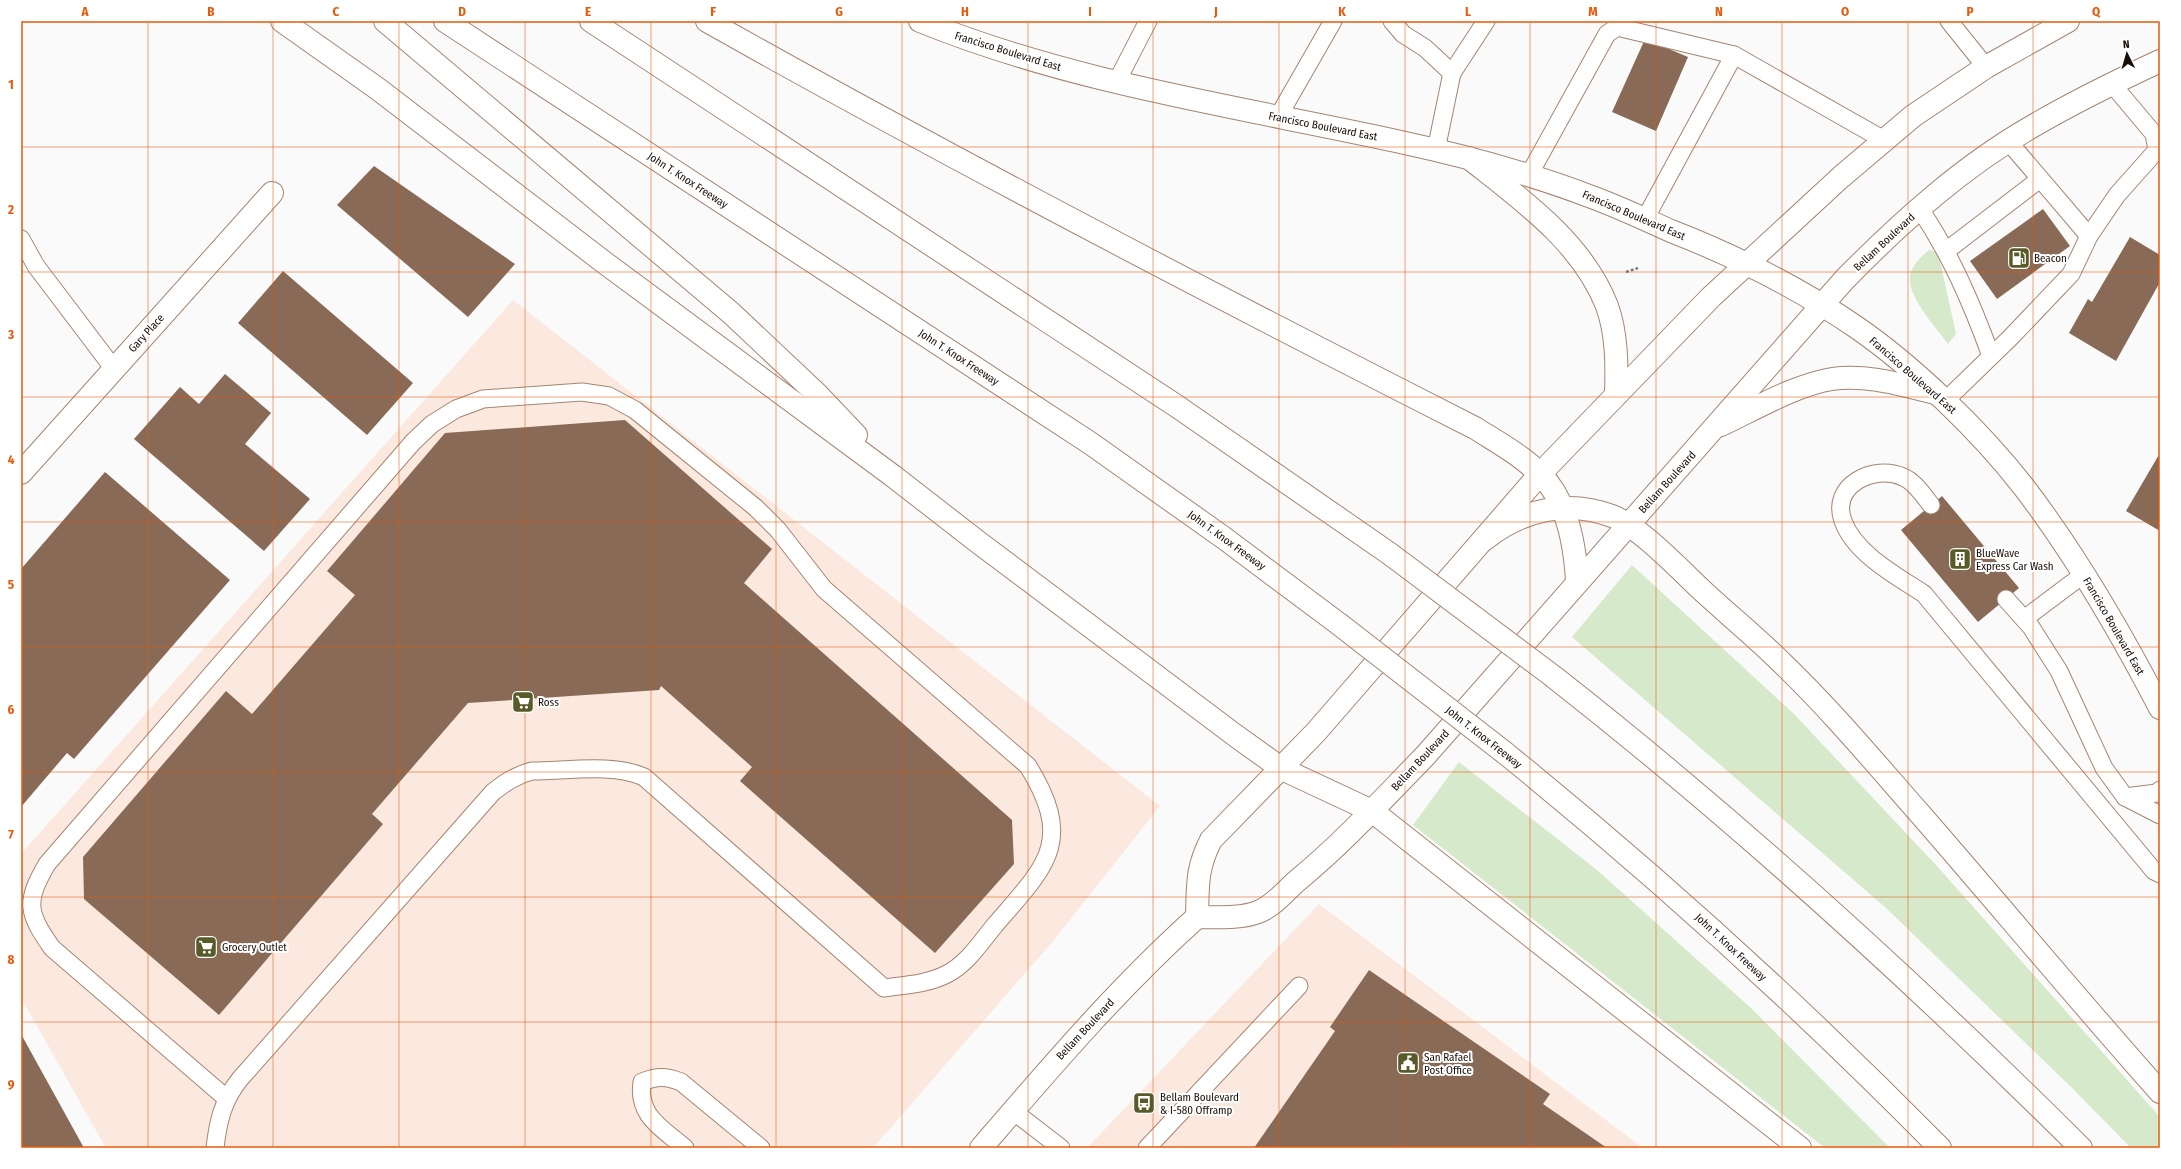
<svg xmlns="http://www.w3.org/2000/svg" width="2181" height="1169" font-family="'Fira Sans Condensed',sans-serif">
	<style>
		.built { fill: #fbe9df }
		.green { fill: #d6e9ca }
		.building { fill: #886a56 }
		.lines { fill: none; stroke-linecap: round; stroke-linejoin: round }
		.service-casing { stroke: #a58571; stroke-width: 19 }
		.minor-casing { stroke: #a58571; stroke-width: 24 }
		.tertiary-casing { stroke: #a58571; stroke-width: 24 }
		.secondary-casing { stroke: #a58571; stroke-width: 24 }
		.motorway-casing { stroke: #a58571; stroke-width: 24 }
		.path { stroke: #807a76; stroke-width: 2.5; stroke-dasharray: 3 2; stroke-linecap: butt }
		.service { stroke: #fff; stroke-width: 17 }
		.minor { stroke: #fff; stroke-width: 22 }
		.tertiary { stroke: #fff; stroke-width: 22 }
		.secondary { stroke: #fff; stroke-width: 22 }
		.motorway { stroke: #fff; stroke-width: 22 }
		.motorway-bridge-casing { stroke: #a58571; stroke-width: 24; stroke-linecap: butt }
		.motorway-bridge { stroke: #fff; stroke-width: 22 }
		.grid { fill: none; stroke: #e8590c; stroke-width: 1; stroke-opacity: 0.55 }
		.labels { text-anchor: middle; stroke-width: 4; stroke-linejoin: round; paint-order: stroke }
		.street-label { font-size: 11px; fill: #190e06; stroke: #fff }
		.poi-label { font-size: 11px; fill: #190e06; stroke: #fff; text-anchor: start }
		.neatline { fill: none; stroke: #e8590c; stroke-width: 1.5 }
		.grid-label { font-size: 13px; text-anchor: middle; font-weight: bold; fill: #e8590c }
	</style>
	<rect width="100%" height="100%" fill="#fafafa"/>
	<g class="built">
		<path d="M513,300L1160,806L1054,940L873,1148H106L21,998V854Z"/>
		<path d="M1319,904L1643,1148H1087Z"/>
	</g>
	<g class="green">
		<path d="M1929,250L1938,252L1956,334L1948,344C1936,327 1903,293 1911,272C1914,263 1922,256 1929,250Z"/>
		<path d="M1632,565L1794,714L1936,865L2160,1117V1148H2131L2069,1085L1885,907L1572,637Z"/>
		<path d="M1459,762L1597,870L1751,1008L1890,1148H1825L1413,825Z"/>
	</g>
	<g class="building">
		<path d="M1645,39L1688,57L1656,131L1612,112Z"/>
		<path d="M374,166L515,264L468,317L337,205Z"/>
		<path d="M2043,209L2070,246L1997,299L1970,261Z"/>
		<path d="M2130,237L2160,255V282L2116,361L2069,333L2088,299L2092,302Z"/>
		<path d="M283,271L413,383L367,435L238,323Z"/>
		<path d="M225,374L271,413L245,444L310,499L264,551L134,439L180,387L199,404Z"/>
		<path d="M625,420L772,549L744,583L1012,820L1014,864L935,953L740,781L752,767L661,686L659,690L468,703L372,814L383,824L219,1015L84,899L83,857L226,691L252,714L355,595L327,571L445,433Z"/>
		<path d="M2160,453V531L2126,511Z"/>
		<path d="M105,472L230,580L74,759L67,753L21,807V569Z"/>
		<path d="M1942,496L2019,588L1978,622L1901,530Z"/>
		<path d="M1369,970L1550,1094L1543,1104L1607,1148H1254L1335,1031L1330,1027Z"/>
		<path d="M21,1034L84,1148H21Z"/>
	</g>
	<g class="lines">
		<g class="service-casing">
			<g id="service">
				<path d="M1392,21L1403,34L1425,48L1452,73"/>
				<path d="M1949,21L1986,67"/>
				<path d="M1116,83L1148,21"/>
				<path d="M1278,117L1333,21"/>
				<path d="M1436,150L1452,73L1486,21"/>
				<path d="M1529,175L1607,34L1617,27L1734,55L1884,140"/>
				<path d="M1920,209C1951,255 1972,304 1991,356"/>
				<path d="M1645,219L1734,55"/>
				<path d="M2089,236L2117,195L2157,150L2154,134L2112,84"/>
				<path d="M21,239L36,266L114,369"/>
				<path d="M1946,251L2040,179"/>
				<path d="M1944,402L2010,338L2071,274L2089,236L2008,141"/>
				<path d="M1931,505C1924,496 1914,481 1903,477C1874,464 1830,485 1843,521C1855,554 1897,576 1924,594L2154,871L2160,874"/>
				<path d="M2006,599L2031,627L2059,671L2104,768L2125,797L2157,793L2160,790"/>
				<path d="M2024,619L2084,574"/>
				<path d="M2125,797L2160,815"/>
				<path d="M1013,1111L1061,1148"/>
				<path d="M215,1148C218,1121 223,1100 240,1079L493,792C506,782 516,775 532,771C566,771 613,763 644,777L884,988C905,985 928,984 947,974C967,964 981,942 995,925C1046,866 1075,842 1028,766L824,589L778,530L756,508L635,410L609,396L582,392L483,399L456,409L432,424L413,442L47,864C25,902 27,912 52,948L226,1098"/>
				<path d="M685,1148C662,1128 637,1116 642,1082C657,1076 666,1076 681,1082L761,1148"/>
				<path d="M1147,1148L1299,986"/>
			</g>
		</g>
		<g class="minor-casing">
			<path id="minor" d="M21,473L272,193"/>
		</g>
		<g class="tertiary-casing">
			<path id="tertiary" d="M920,21C1073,83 1235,106 1396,141C1461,155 1526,172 1589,196C1617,206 1644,219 1671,231C1735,256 1799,288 1856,327C1914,367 1980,431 2023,486C2076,555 2120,631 2160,708"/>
		</g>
		<g class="secondary-casing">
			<g id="secondary">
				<path d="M1469,158C1522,200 1582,242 1607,306C1617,334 1617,365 1616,394"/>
				<path d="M1721,425C1755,409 1795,385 1832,379C1867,374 1902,385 1935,393"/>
				<path d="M1197,917C1198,886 1196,869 1211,840L1316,732L1540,474L1711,297L1841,177L1913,116L1986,67L2068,21"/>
				<path d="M981,1148C1050,1068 1118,988 1197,917C1217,917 1240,919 1258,912C1274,906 1286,890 1298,880C1344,842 1384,798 1425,756L1845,279C1901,222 1963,166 2033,126C2074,102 2117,81 2160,61"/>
			</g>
		</g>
		<g class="motorway-casing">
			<g id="motorway">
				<path d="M282,21L378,89L605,263L893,476L978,542L1236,736L1282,769L1372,811L1800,1148"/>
				<path d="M385,21L731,313L817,394L856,435"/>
				<path d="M445,21L1090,443L1224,538L1339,624"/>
				<path d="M591,21L1178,407L1390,554"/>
				<path d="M707,21C959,163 1217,297 1475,428C1497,442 1521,455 1540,474C1567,500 1575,545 1577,581"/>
				<path d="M1485,539C1522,510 1567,499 1612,516C1639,526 1683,573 1706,594C1731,617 1758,639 1782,663C1832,711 1876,764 1921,815C2001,907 2079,1001 2160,1092"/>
				<path d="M1554,677C1740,823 1914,982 2081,1148"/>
				<path d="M1505,753C1657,876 1802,1008 1940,1148"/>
			</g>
		</g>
		<path class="path" d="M1626,272L1638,268"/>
		<use href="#service" class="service"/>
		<use href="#minor" class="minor"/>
		<use href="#tertiary" class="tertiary"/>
		<use href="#secondary" class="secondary"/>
		<use href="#motorway" class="motorway"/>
		<g class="motorway-bridge-casing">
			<g id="motorway-bridge">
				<path d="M1390,554L1554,677"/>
				<path d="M1339,624L1505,753"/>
			</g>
		</g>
		<use href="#motorway-bridge" class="motorway-bridge"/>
	</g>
	<path class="grid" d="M148,21V1148M273,21V1148M399,21V1148M525,21V1148M651,21V1148M776,21V1148M902,21V1148M1028,21V1148M1153,21V1148M1279,21V1148M1405,21V1148M1530,21V1148M1656,21V1148M1782,21V1148M1908,21V1148M2033,21V1148M21,147H2160M21,272H2160M21,397H2160M21,522H2160M21,647H2160M21,772H2160M21,897H2160M21,1022H2160"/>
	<defs>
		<g id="fuel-square" transform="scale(1.15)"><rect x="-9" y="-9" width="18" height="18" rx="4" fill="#585b28" stroke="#fff"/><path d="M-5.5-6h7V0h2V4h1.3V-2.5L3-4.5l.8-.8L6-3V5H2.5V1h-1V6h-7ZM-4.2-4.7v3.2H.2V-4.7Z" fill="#fff"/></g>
		<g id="building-square" transform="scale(1.15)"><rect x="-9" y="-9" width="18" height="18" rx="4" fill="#585b28" stroke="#fff"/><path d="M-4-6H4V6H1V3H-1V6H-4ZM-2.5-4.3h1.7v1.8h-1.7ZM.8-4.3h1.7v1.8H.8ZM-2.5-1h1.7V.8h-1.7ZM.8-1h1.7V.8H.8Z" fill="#fff"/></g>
		<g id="supermarket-square" transform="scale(1.15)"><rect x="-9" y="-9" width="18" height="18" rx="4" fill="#585b28" stroke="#fff"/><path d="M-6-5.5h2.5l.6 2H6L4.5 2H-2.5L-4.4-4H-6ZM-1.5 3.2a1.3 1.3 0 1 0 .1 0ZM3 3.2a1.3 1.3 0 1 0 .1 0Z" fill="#fff"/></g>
		<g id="civic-square" transform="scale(1.15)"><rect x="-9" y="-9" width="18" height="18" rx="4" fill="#585b28" stroke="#fff"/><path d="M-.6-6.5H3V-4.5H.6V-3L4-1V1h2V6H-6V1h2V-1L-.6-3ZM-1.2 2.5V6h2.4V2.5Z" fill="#fff"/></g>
		<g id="bus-square" transform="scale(1.15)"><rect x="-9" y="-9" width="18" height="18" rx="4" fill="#585b28" stroke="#fff"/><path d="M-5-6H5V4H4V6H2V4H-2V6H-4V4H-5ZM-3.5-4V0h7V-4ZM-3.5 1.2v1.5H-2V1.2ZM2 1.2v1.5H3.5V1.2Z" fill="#fff"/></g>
	</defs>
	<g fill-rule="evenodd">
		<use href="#fuel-square" x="2019" y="258"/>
		<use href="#building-square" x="1960" y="559"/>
		<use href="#supermarket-square" x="523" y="702"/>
		<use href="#supermarket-square" x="206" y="947"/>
		<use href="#civic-square" x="1408" y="1063"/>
		<use href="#bus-square" x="1144" y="1103"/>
	</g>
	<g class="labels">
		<g class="street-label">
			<text transform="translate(1008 51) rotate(17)" y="4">Francisco Boulevard East</text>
			<text transform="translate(1323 126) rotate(11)" y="4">Francisco Boulevard East</text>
			<text transform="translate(688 180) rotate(33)" y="4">John T. Knox Freeway</text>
			<text transform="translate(1634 215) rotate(23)" y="4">Francisco Boulevard East</text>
			<text transform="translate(1884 242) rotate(-43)" y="4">Bellam Boulevard</text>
			<text transform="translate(146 333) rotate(-48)" y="4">Gary Place</text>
			<text transform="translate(959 357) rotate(33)" y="4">John T. Knox Freeway</text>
			<text transform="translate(1913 375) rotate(41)" y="4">Francisco Boulevard East</text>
			<text transform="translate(1667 482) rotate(-48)" y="4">Bellam Boulevard</text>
			<text transform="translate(1227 540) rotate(36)" y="4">John T. Knox Freeway</text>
			<text transform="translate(2114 626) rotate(60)" y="4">Francisco Boulevard East</text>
			<text transform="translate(1484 737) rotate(38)" y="4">John T. Knox Freeway</text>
			<text transform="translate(1420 760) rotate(-47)" y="4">Bellam Boulevard</text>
			<text transform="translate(1731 947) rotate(43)" y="4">John T. Knox Freeway</text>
			<text transform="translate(1085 1029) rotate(-47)" y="4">Bellam Boulevard</text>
		</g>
		<g class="poi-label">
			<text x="2034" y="262">Beacon</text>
			<text x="1976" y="557">BlueWave<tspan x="1976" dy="13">Express Car Wash</tspan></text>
			<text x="538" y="706">Ross</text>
			<text x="222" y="951">Grocery Outlet</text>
			<text x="1424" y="1061">San Rafael<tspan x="1424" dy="13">Post Office</tspan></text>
			<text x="1160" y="1101">Bellam Boulevard<tspan x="1160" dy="13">&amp; I-580 Offramp</tspan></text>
		</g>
	</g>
	<rect width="2181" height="1169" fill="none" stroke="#ffffff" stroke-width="44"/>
	<g transform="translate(2127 54) rotate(355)" stroke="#ffffff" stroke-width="3" paint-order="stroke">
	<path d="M0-3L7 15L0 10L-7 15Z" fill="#190e06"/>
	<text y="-6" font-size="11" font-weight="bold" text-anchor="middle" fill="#190e06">N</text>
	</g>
	<rect x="22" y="22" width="2137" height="1125" class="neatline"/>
	<g class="grid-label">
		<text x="85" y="16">A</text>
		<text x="211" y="16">B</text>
		<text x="336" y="16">C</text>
		<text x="462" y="16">D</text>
		<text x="588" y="16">E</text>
		<text x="713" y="16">F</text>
		<text x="839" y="16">G</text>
		<text x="965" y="16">H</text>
		<text x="1090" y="16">I</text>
		<text x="1216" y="16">J</text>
		<text x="1342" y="16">K</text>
		<text x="1468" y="16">L</text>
		<text x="1593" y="16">M</text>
		<text x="1719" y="16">N</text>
		<text x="1845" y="16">O</text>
		<text x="1970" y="16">P</text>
		<text x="2096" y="16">Q</text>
		<text x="11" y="89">1</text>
		<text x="11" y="214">2</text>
		<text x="11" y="339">3</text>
		<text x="11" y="464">4</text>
		<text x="11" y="589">5</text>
		<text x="11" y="714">6</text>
		<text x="11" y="839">7</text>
		<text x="11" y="964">8</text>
		<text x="11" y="1089">9</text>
	</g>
</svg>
